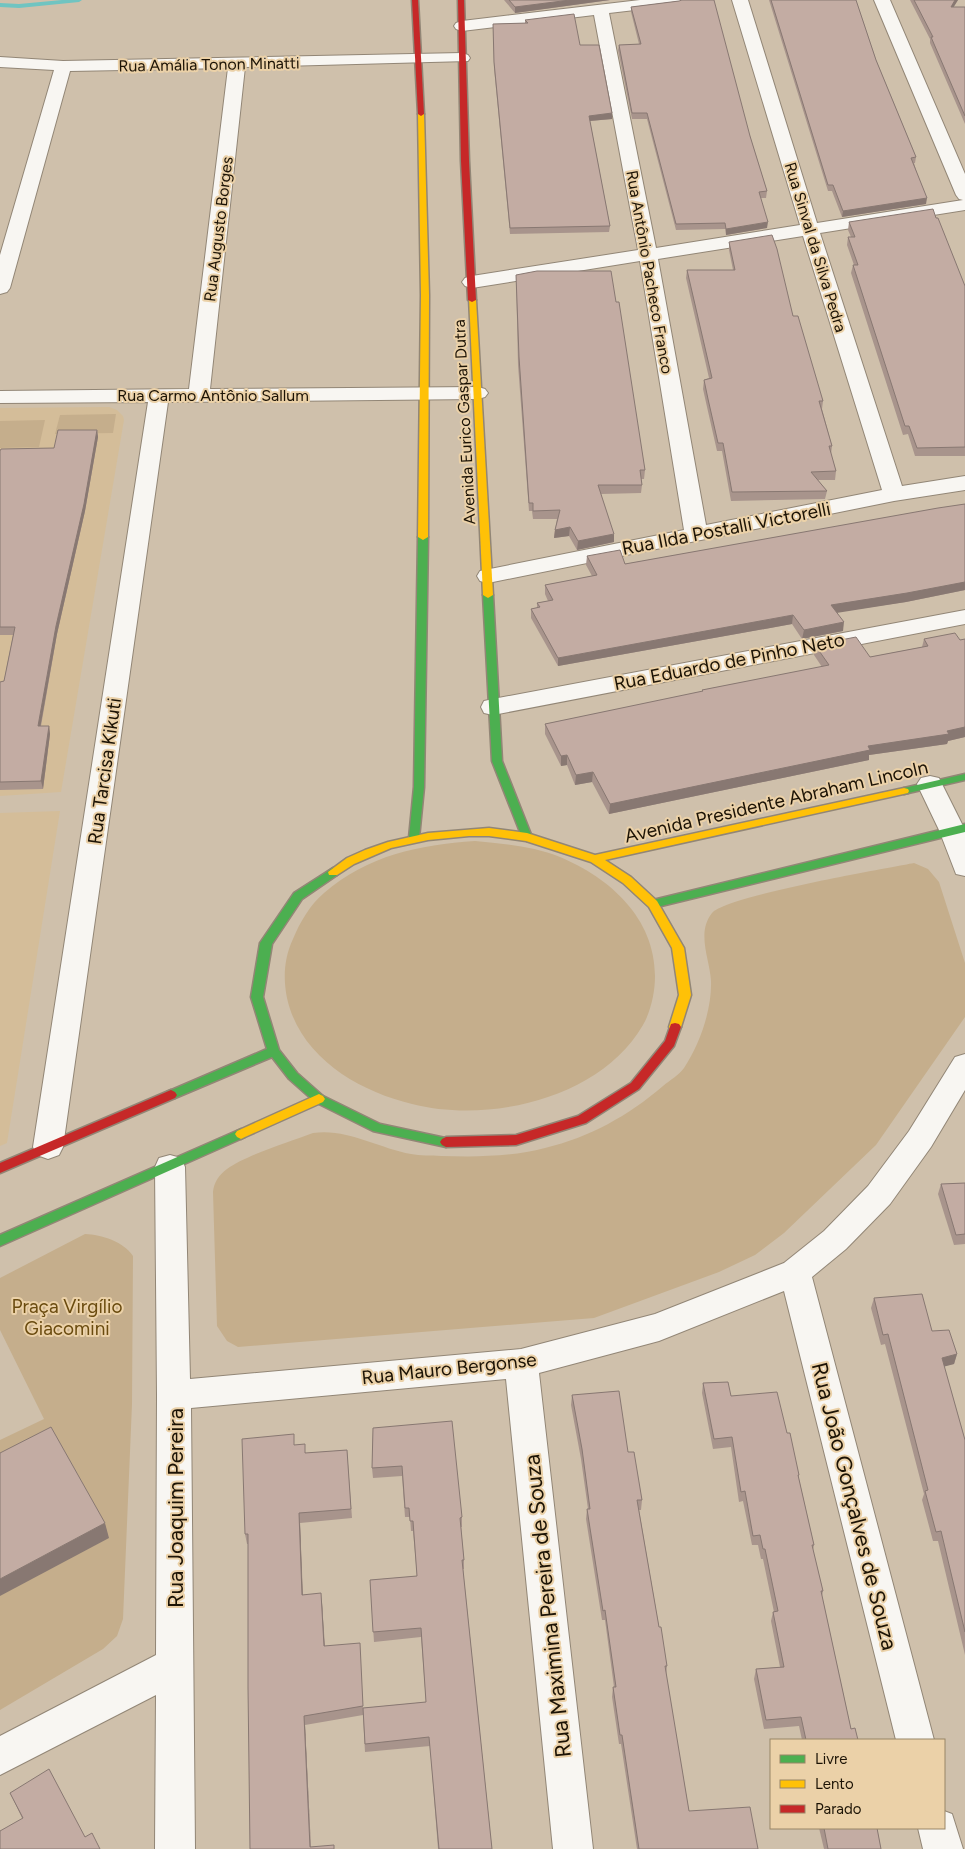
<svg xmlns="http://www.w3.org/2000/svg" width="965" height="1849" font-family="Figtree,sans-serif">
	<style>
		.built { fill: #d4bd99 }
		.green { fill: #c5ae8c }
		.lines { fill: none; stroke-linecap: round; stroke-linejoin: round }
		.stream { fill: #70c4c1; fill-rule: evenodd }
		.street-casing { stroke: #928676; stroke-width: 2 }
		.fast-casing { stroke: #928676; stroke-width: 3 }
		.slow-casing { stroke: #928676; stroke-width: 3 }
		.jam-casing { stroke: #928676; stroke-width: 3 }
		.street { fill: #f8f6f2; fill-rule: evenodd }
		.fast { fill: #4caf50; fill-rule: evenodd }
		.slow { fill: #ffc107; fill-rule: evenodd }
		.jam { fill: #c62828; fill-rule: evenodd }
		.wall { fill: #a8948c }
		.shaded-wall { fill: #887872 }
		.building { fill: #c3aca3; stroke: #887872 }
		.labels { text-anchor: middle; stroke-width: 4; stroke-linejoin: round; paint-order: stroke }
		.far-street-label { font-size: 16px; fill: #1c1305; stroke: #ebd1a8 }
		.street-label { font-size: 19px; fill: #1c1305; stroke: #ebd1a8 }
		.park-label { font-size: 19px; fill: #6a4b0f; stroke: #ebd1a8 }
		.near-street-label { font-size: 22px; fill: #1c1305; stroke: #ebd1a8 }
	</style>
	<rect width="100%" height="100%" fill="#cfc0ab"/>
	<g class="built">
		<path d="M109,407L117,410L123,416L124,420L61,792L0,796V408Z"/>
		<path d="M60,811L7,1143L0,1146V813Z"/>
	</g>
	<g class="green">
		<path d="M116,414L113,433L55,434L60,415Z"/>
		<path d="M45,420L39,447L0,448V421Z"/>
		<path d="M475,841C504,844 533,846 560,857C610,878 655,918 655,976C655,992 651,1011 643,1025C601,1098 490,1124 412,1104C358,1091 300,1057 287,998C283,978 284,958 293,939C300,922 310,905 324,893C368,855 419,845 475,841Z"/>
		<path d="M914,863L928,869L939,882L965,963V1017L876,1145L784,1233L755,1255L719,1272L594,1318L238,1347L227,1341L217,1326L213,1192C214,1182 219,1175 227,1169C246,1155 289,1142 313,1133C347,1128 378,1148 411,1154C420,1156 431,1155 441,1156C476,1157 511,1157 545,1148C590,1137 628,1116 663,1086C670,1080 679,1075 684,1068C700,1044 712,1009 711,981C710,959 696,933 712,913C726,896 883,869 914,863Z"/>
		<path d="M85,1234C102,1235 123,1241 133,1256L132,1404L123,1619L117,1636L103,1649L0,1710V1440L44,1419L0,1330V1278Z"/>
	</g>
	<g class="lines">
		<path class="stream" d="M62,0H82L79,2L19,8L0,7V3L19,4Z"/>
		<g class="street-casing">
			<g id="street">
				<path d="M640,0H686L683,3L678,5L609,13L656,248L800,225L732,0H748L817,223L963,200L959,199L956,195L874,0H890L965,174V210L820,233L902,486L965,476V490L894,501L488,583L480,581L477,576L480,571L684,530L640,261L472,288L465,286L462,282L465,278L472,276L638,250L594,15L462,31L456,29L454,26L456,23L462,21ZM803,236L882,490L706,525L658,259Z"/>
				<path d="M462,53L468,55L470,58L468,61L245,67L210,389L478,387L485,389L488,393L485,397L478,399L168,402L63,1147L59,1155L48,1159L37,1155L33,1147L148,402L0,403V391L189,389L228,68L70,71L10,288L7,292L0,294V255L54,70L0,67V57L63,61Z"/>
				<path d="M965,610V624L493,715L484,713L481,707L484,701L493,699Z"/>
				<path d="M930,776L939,778L965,830V876L956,874L939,830L917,784L921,778Z"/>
				<path d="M965,1054V1090L931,1147L890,1204L846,1249L812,1277L934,1740H896L784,1291L659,1341L539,1373L593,1849H553L506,1379L191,1408L195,1849H155L156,1695L0,1775V1736L156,1655L157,1395L155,1167L159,1158L170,1155L181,1158L185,1167L190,1379L521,1349L655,1314L784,1263L824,1231L868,1186L909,1131L955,1057Z"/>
				<path d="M944,1811L952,1814L963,1849H923L918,1828H944Z"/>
			</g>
		</g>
		<g class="fast-casing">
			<g id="fast">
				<path d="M423,534L428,537L424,787L419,838L414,842L409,838L414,787L418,537Z"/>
				<path d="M488,592L493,595L502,761L532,837L527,841L522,837L492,761L483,595Z"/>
				<path d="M965,774V780L904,794L899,791L904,788Z"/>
				<path d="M965,824V832L653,908L647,904L653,900Z"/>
				<path d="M333,868L337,869L338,872L337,875L302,899L272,944L263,997L279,1050L297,1073L323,1096L380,1124L450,1139L452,1142L450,1145L446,1147L373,1131L315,1102L289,1079L272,1057L175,1098H167L165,1095L167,1092L267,1049L251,997L260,943L294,893Z"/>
				<path d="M241,1129L245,1131L247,1134L245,1137L0,1246V1235Z"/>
			</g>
		</g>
		<g class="slow-casing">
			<g id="slow">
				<path d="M421,112L424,114L429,295L428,537L423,540L418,537L421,295L418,114Z"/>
				<path d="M469,298L476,300L493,595L488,598L483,595Z"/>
				<path d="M904,788L908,789L909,791L908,793L605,860L631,877L657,901L684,948L691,995L681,1027L679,1030H671L669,1027L679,995L672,948L649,907L623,883L591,862L526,841L489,836H469L428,840L391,848L354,864L337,875H329L328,872L347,858L365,850L388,842L428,833L489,828L527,833L595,855Z"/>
				<path d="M319,1094L323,1096L325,1099L323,1102L245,1137L241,1139L237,1137L235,1134L237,1131Z"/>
			</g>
		</g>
		<g class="jam-casing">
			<g id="jam">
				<path d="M412,0H418L424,114L421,116L418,114Z"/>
				<path d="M458,0H464L469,161L476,300L472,302L468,300L461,161Z"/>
				<path d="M675,1023L679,1024L681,1027L674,1046L639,1089L586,1123L516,1145L446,1147L442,1145L440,1142L442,1139L446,1137L516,1135L578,1116L631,1083L665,1041L671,1024Z"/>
				<path d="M171,1090L175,1092L177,1095L175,1098L0,1173V1163Z"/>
			</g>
		</g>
		<use href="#street" class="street"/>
		<use href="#fast" class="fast"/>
		<use href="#slow" class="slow"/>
		<use href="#jam" class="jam"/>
	</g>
	<g class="wall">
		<path d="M504,0H610L515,13Z"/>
		<path d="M769,0H856L876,60L916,157L915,163H914L926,204L842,217L832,191H828Z"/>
		<path d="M910,0H958L953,7H965V124L930,43V39Z"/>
		<path d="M679,1L750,136L767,191L766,198H761L767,228L726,235L725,229L676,230L647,119H632L618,50L619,45L639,44L631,12V7Z"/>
		<path d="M525,20L580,45L612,119L590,121L610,226L609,232L510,234L494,68L493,24L525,23Z"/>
		<path d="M849,222L965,286V456H915L908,434L903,435L851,273L853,265H854L847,245L848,237H851L848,230Z"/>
		<path d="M729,242L793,316L823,401L822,409L832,446L831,454L836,471L835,480H818L827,491L825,499L731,501L722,451H717L707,407L703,389L704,380L709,378L686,278L687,270H733L729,250Z"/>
		<path d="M516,275L616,302L645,470L644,479H641L642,485L641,493L601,494L614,542L577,550L569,536L554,538L555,530L557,519H533L532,511H529L518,365Z"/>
		<path d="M97,430L98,437L85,511L57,634L41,726H49L50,734L43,789L0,790V682L4,681L13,635H0V451L54,448Z"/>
		<path d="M965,504V590L906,602L837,612L843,631L802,639L792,624L558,666L531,618V609L537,608V603L548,601L545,594V585L592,576L586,565L587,556L625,564Z"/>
		<path d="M924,639L960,640L965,639V737L948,741L947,744L869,755V760L609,814L592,782L575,785L567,765L561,766L545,734V724L702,692V690L822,667L814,655L815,645L870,657L922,647Z"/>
		<path d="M965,1183V1244L954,1245L938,1194L941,1184Z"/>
		<path d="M874,1298L932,1331L957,1354L954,1364L944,1366L965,1440V1655L938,1541H933L922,1500L924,1494L885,1344L881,1345L871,1308Z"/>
		<path d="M703,1383L731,1396L787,1433L799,1475V1479L814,1545L813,1550L823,1591L822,1596L851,1729L858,1740H802L799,1726L764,1729L754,1679L756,1669L780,1667L771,1621L773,1612H774L763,1559H761L758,1545H752L743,1501L739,1502L731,1447L713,1449L702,1393Z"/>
		<path d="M572,1395L628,1452L642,1500L641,1510H639L659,1627L667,1666L666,1675L689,1811L758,1849H637L621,1744H619L612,1697L613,1687H614L605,1620H602L586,1519L587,1509H588L581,1459L571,1405Z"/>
		<path d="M373,1428L462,1517V1527H461L464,1560V1569H463L492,1849H438L430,1746L365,1752L363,1715L305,1725L311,1847L334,1849H250L248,1544H247L245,1534L295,1445L306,1453L347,1450L352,1518L300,1523L303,1595L322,1603L325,1646L360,1652L363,1708L426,1702L421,1637L374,1642L370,1580L417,1576L413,1531H411L410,1517H405L402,1476L373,1478L372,1468Z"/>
		<path d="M10,1793L85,1837L22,1818Z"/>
		<path d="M819,1828H877L881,1849H824Z"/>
	</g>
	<g class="shaded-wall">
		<path d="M570,0H610L515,13V7Z"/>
		<path d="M955,0H958L950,13L951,7Z"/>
		<path d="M612,113V119L589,121V116Z"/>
		<path d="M927,198L926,204L842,217L843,211Z"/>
		<path d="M768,222L767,228L726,235V229Z"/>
		<path d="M97,430L98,437L85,511L57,634L39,734L38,726L56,626Z"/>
		<path d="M570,527L569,536L554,538L555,530Z"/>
		<path d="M614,534V542L577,550L578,541Z"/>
		<path d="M965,582V590L906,602L830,614L831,605Z"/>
		<path d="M793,615L792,624L558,666V658Z"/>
		<path d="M844,622L843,631L802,639L804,630Z"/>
		<path d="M49,726L50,734L43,789L41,781Z"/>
		<path d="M965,727V737L948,741L947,744L869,755V760L609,814L610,804L868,746Z"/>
		<path d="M567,755V765L561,766V756Z"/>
		<path d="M593,772L592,782L575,785L576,775Z"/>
		<path d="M957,1354L954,1364L939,1368L942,1358Z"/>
		<path d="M299,1513L300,1523L303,1604L302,1595Z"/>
		<path d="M105,1523L109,1538L0,1596V1579Z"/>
		<path d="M321,1593L322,1603L325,1655L324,1646Z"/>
		<path d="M304,1716L305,1725L311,1849Z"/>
	</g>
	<g class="building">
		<path d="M509,0H570L515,7Z"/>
		<path d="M682,0H714L750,136L767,191L759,192L768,222L726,229L725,223L676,224L647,113H632L619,45L641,44L631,7L679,1Z"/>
		<path d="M771,0H856L876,60L916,157L911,158L927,198L843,211L833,185H828Z"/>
		<path d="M914,0H955L951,7H965V116L931,37H933Z"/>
		<path d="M574,14L580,45H599L612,113L589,116L610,226L510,228L494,62L493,24L528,23L525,20Z"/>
		<path d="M933,209L936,218H938L965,286V447L917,448L909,426H905L853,265H858L848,237H855L849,222Z"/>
		<path d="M772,235L777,249L793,316H798L823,401H819L832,446H829L836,471L811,472L827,491L732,492L723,443H718L708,399L704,380L712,378L687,270H735L729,242Z"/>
		<path d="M537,271H611L616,302H619L645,470H640L642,485H598L614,534L578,541L570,527L555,530L560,510L533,511V503H529L519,357L516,275Z"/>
		<path d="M58,430H97L84,504L56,626L38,726H49L41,781L0,782V682L4,681L15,627H0V451L1,449L54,448Z"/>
		<path d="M965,504V582L907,593L831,605L844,622L804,630L793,615L558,658L531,609L540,607L537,603L553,600L545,585L597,575L587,556L620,550L625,564L938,508Z"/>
		<path d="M955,633L960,640L965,639V727L947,731L949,734L868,746L870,750L610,804L593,772L576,775L567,755L561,756L545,724L703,691L702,690L829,665L815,645L856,637L870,657L928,646L924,639Z"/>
		<path d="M965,1183V1234L956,1235L941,1184Z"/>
		<path d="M922,1294L932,1331L949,1330L957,1354L942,1358L965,1440V1632L941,1531L936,1532L925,1491L928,1490L888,1334L883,1335L874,1298Z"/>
		<path d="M728,1382L731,1396L777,1392L787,1433H790L799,1475H798L814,1545H812L823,1591H821L851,1729L855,1728L858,1740H806L801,1717L766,1720L756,1669L784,1667L773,1612L778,1611L765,1549H763L760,1535L753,1536L745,1491L741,1492L732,1437L714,1439L703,1383Z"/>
		<path d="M619,1391L628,1452H634L642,1500H637L659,1627H661L667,1666H665L689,1811L750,1807L758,1849H639L622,1735H620L613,1687H616L605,1610L603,1611L587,1509H590L582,1449L572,1395Z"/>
		<path d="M452,1421L462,1517L460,1518L464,1560H462L492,1849H439L429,1737L365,1744L363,1708L426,1702L421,1628L373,1632L370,1580L417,1576L413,1521H410L409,1508H405L402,1466L372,1468L373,1428Z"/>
		<path d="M51,1427L105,1523L0,1579V1453Z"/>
		<path d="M294,1434V1445L305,1444V1453L347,1450L351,1509L299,1513L302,1595L321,1593L324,1646L360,1643L363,1706L304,1716L310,1847L334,1845V1849H250L248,1687V1534H245L242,1439Z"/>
		<path d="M49,1769L85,1837L92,1833L100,1849H0V1831L23,1818L10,1793Z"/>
		<path d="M824,1828H877L881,1849H828Z"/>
	</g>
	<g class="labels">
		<g class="far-street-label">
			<text transform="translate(209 64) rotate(-1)" y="6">Rua Amália Tonon Minatti</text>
			<text transform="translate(218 229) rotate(-83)" y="6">Rua Augusto Borges</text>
			<text transform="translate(816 247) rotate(73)" y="6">Rua Sinval da Silva Pedra</text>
			<text transform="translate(650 272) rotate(80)" y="6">Rua Antônio Pacheco Franco</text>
			<text x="213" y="401">Rua Carmo Antônio Sallum</text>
			<text transform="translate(464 422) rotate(-93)" y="6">Avenida Eurico Gaspar Dutra</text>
		</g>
		<g class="street-label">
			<text transform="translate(726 528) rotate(-11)" y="7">Rua Ilda Postalli Victorelli</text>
			<text transform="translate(729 661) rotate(-11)" y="7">Rua Eduardo de Pinho Neto</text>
			<text transform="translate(104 771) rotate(-82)" y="7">Rua Tarcisa Kikuti</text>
			<text transform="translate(776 801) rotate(-13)" y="7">Avenida Presidente Abraham Lincoln</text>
			<text transform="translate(449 1368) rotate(-6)" y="7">Rua Mauro Bergonse</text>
		</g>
		<g class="park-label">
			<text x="67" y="1313">Praça Virgílio<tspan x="67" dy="22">Giacomini</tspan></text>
		</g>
		<g class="near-street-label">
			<text transform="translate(855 1506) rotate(76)" y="8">Rua João Gonçalves de Souza</text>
			<text transform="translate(175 1508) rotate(-90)" y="8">Rua Joaquim Pereira</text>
			<text transform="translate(547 1606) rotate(-96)" y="8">Rua Maximina Pereira de Souza</text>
		</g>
	</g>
	<rect x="770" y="1739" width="175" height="90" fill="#ebd1a8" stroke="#988567"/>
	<rect x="780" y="1755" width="25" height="8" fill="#4caf50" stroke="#988567"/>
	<text x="815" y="1764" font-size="15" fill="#1c1305">Livre</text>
	<rect x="780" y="1780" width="25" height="8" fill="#ffc107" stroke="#988567"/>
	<text x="815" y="1789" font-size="15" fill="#1c1305">Lento</text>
	<rect x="780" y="1805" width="25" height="8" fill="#c62828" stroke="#988567"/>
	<text x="815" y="1814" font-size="15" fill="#1c1305">Parado</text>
</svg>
